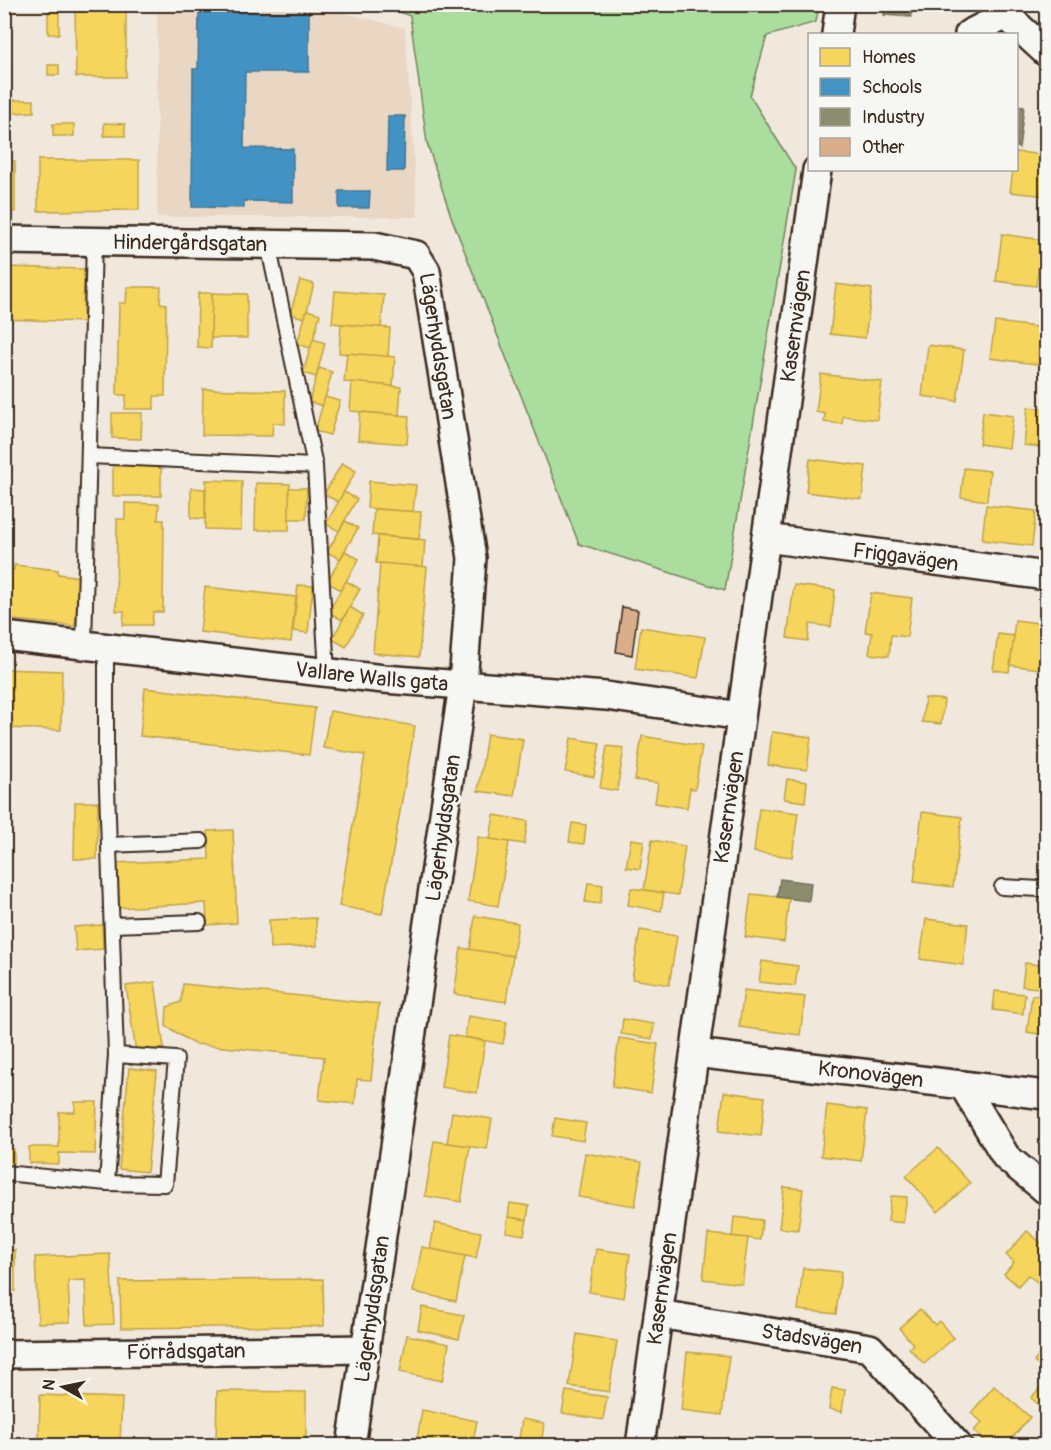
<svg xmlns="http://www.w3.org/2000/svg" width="1051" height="1450" font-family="Pangolin,sans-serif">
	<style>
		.built { fill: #e9d7c4 }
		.green { fill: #abdd9e; stroke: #73845e; stroke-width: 1.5 }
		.homes { fill: #f6d55c; stroke: #bea249; stroke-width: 1.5 }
		.schools { fill: #4393c3; stroke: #417492; stroke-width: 1.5 }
		.industry { fill: #8c8c6e; stroke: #746f56; stroke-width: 1.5 }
		.building { fill: #daae8b; stroke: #3b2a1e; stroke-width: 1.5 }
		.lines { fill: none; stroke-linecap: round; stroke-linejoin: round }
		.lane-casing { stroke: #3b2a1e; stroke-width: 18 }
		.street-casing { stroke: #3b2a1e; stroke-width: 32 }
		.lane { stroke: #f6f6f2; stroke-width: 14 }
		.street { stroke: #f6f6f2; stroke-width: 27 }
		.labels { text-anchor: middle; stroke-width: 6; stroke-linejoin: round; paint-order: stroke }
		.street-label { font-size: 21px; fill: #3b2a1e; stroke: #f6f6f2 }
	</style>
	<rect width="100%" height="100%" fill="#f0e8dd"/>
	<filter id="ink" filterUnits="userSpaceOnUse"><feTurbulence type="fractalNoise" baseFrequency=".0167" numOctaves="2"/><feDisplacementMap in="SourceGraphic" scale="12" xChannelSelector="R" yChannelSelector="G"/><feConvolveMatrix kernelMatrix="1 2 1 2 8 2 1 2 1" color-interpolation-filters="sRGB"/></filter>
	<g filter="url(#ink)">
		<path class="built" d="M157,5H312L405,28L418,217H157Z"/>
		<path class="green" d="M382,5H819L816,22L767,36L750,96L796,170L725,590L579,544L452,219L427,143L410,16Z"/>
		<g class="homes">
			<path d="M75,4H126V77H76Z"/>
			<path d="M59,11V34H48V12Z"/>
			<rect x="4" y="14" width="7" height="23"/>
			<rect x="4" y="64" width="7" height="23"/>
			<rect x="48" y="65" width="11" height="10"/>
			<path d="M13,100H34V112L13,113Z"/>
			<path d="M104,123L125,124V136H104Z"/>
			<rect x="53" y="124" width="21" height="12"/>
			<path d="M1016,152L1046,155V196L1010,192L1013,170H1016Z"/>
			<path d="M38,160H139V210L38,211Z"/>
			<rect x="4" y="161" width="11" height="51"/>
			<path d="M1002,234L1042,240L1036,286L996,281Z"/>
			<path d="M4,267L84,269L83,322L4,319Z"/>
			<path d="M300,280L314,284L305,318L290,314Z"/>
			<path d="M836,284L872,289L865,338L830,334Z"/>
			<path d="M127,287H161L160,303L166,304L165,396H154V409H125L126,395H117L119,303H126Z"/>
			<path d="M335,291L384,295L381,328L332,323Z"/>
			<path d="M198,293H212L211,348L197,347Z"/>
			<path d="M212,293L247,294V338H211Z"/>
			<path d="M307,310L320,314L311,348L297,344Z"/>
			<path d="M995,322L1046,328L1043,365L990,358Z"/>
			<path d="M341,324L390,328L388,357L339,353Z"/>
			<path d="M313,339L325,343L316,377L303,373Z"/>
			<path d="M928,345L964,350L957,401L922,396Z"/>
			<path d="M347,353L395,357L393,386L344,382Z"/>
			<path d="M319,368L332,372L323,406L309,402Z"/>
			<path d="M821,374L882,382L877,420L843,416L842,424L824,422L825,414L816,412Z"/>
			<path d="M352,382L401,387L399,415L350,411Z"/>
			<path d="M203,389L285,391V424L273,423L272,436L202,435Z"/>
			<path d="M325,397L340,401L330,435L315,431Z"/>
			<path d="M1028,407L1046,409V448L1024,445Z"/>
			<path d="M360,412L409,416L407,444L358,440Z"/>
			<path d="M983,412L1013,416L1009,448L979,444Z"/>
			<path d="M112,413H142L141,439L112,438Z"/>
			<path d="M810,459L866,466L862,499L806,492Z"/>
			<path d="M342,463L356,471L338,502L324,494Z"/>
			<path d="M113,464L161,465V496H113Z"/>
			<path d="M964,468L990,471L987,501L961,497Z"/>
			<path d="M206,480L242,481L241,530L205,529Z"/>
			<path d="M369,481L416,485L413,512L367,508Z"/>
			<path d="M256,483L290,484L289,530H255Z"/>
			<path d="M191,488L205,489V519L191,518Z"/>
			<path d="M289,488H307L306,519H289Z"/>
			<path d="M344,492L357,499L339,531L326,524Z"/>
			<path d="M125,503L159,504L158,520H164L163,612H153L152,625H123L124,611H116L117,519H125Z"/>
			<path d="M986,505L1036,511L1032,546L982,540Z"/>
			<path d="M374,509L421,512L419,539L372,535Z"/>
			<path d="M345,521L358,528L340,559L327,552Z"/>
			<path d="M378,536L425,540L423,567L376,563Z"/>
			<path d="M345,551L359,559L341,590L327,582Z"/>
			<path d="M380,563L427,567L419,657L373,653Z"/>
			<path d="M14,565L58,570V574L80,577L75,626L4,619V569L14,570Z"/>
			<path d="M346,581L360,589L342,620L328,612Z"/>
			<path d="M298,585L313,586L308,633L293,631Z"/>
			<path d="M794,585L835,590L831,627L810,624L808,641L787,638Z"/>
			<path d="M205,587L296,597L291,642L200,632Z"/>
			<path d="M871,593L912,598L907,637L891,635L889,656L869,654L872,633L865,632Z"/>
			<path d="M350,607L363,615L346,647L332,639Z"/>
			<path d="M1015,620L1046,624V670L1010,665Z"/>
			<path d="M641,627L705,637L698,678L635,669Z"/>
			<path d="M998,634L1014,636L1009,672L993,670Z"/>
			<path d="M4,669L62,671L61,730L4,728Z"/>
			<path d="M145,688L315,708L309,755L140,736Z"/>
			<path d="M925,698L944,700L941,724L922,722Z"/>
			<path d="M330,711L415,726L382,914L339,906L365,755L323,748Z"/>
			<path d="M772,732L811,737L807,770L768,765Z"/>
			<path d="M487,734L523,739L514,796L478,791Z"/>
			<path d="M642,736L702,746L695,789L690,788L687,808L655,803L658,783L635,780Z"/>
			<path d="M571,738L600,743L594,777L565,772Z"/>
			<path d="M607,746L624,748L617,791L600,788Z"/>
			<path d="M787,779L807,782L805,802L784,799Z"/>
			<path d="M75,802H98L97,859H74Z"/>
			<path d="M759,808L798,813L792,857L754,852Z"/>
			<path d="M922,812L962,817L953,887L914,882Z"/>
			<path d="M494,815L528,821L524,844L490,839Z"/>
			<path d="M572,823L586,825L584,844L569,842Z"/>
			<path d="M233,830L237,923L207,925L206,903L117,908L115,863L209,859L208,831Z"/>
			<path d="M478,837L509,842L498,906L468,901Z"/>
			<path d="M631,839L644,841L640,869L626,867Z"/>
			<path d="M652,840L685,846L678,895L644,890Z"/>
			<path d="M588,883L603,885L600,904L585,902Z"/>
			<path d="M631,888L664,893L661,911L628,905Z"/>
			<path d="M751,894L789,898L784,942L745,937Z"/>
			<path d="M475,916L518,923L513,956L470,950Z"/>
			<path d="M316,918L317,946L270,948L269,920Z"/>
			<path d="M926,919L968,924L963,965L920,959Z"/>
			<path d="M102,925L103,949L76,951L74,927Z"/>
			<path d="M640,930L677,936L669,985L632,979Z"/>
			<path d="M461,948L513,956L506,1002L454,994Z"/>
			<path d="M762,961L798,966L795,986L759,982Z"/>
			<path d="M1025,963L1046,966V989L1022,986Z"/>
			<path d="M155,982L164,1048L136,1052L126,986Z"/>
			<path d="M183,984L379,1004L371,1080L357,1079L355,1104L319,1100L324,1057L194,1044L166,1026L167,1007L181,1002Z"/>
			<path d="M744,990L805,997L800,1035L739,1027Z"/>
			<path d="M995,991L1025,994L1023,1014L993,1010Z"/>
			<path d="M1032,995L1046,997V1035L1027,1032Z"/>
			<path d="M468,1016L507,1022L503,1044L465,1037Z"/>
			<path d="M623,1019L654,1024L652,1039L621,1034Z"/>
			<path d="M449,1035L485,1041L477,1093L441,1087Z"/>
			<path d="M619,1038L658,1044L651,1093L612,1087Z"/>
			<path d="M129,1068L157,1071L147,1172L119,1169Z"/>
			<path d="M724,1092L765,1097L761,1136L719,1131Z"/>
			<path d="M75,1102H97L95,1154L59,1153V1164L29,1163V1147H59V1112H75Z"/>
			<path d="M827,1105L867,1110L861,1161L821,1156Z"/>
			<path d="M452,1112L492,1119L487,1149L447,1143Z"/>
			<path d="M555,1118L586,1123L583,1141L552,1136Z"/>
			<path d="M434,1141L470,1146L461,1202L425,1196Z"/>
			<path d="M938,1148L970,1183L938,1212L906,1176Z"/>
			<rect x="4" y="1149" width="10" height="14"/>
			<path d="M585,1153L642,1162L635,1206L578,1197Z"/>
			<path d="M784,1187L803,1189L798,1230L779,1228Z"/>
			<path d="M891,1196L907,1197L903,1223L888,1221Z"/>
			<path d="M510,1203L529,1206L527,1220L508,1217Z"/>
			<path d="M508,1217L527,1220L524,1235L506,1232Z"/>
			<path d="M734,1217L762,1220L760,1240L732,1236Z"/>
			<path d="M435,1223L481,1232L476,1258L430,1249Z"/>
			<path d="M1027,1231L1046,1247V1271L1037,1282L1028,1275L1018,1286L1004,1274L1014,1262L1006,1255Z"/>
			<path d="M708,1234L748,1238L742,1284L703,1279Z"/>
			<path d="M422,1247L465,1256L456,1301L413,1292Z"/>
			<path d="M4,1249L15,1250V1291H4Z"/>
			<path d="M596,1249L630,1254L624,1298L589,1292Z"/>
			<path d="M110,1254L114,1324L87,1325L85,1280L68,1281L70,1322L38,1323L35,1257Z"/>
			<path d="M803,1268L841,1272L836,1314L798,1310Z"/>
			<path d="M323,1279L324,1326L121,1328L120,1281Z"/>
			<path d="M422,1307L464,1315L459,1339L418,1330Z"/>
			<path d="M920,1309L935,1325L939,1321L954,1338L924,1364L909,1348L913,1344L899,1328Z"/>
			<path d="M577,1334L617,1341L609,1392L569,1386Z"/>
			<path d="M407,1335L449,1344L442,1381L400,1372Z"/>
			<path d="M1046,1347V1372L1034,1362Z"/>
			<path d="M687,1352L729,1356L722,1415L681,1410Z"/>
			<path d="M1046,1381V1411L1031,1398Z"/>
			<path d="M994,1386L1030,1417L1007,1444L1000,1438L991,1446L974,1431L982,1422L971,1413Z"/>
			<path d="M832,1388L845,1390L842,1412L829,1409Z"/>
			<path d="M217,1391L306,1392V1442L216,1441Z"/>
			<path d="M566,1391L607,1397L603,1420L562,1413Z"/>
			<path d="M40,1395L122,1398L120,1443L39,1441Z"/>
			<path d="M422,1410L477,1421L472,1446H452L417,1439Z"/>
			<path d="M522,1419L544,1423L541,1446H518Z"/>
			<path d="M384,1439L416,1446H382Z"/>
		</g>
		<g class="schools">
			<path d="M199,12H309V72H245L244,148L293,149V202L244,201V208L192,207L193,69H198Z"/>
			<path d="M388,116H405L404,171H387Z"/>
			<path d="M339,191H370L369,208H339Z"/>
		</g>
		<g class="industry">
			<path d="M885,4L912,6L911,17L884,15Z"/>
			<path d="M1016,106L1024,107L1019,148L1016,147Z"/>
			<path d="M780,879L811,883L809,901L777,897Z"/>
		</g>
		<path class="building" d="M622,607L638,610L632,655L616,652Z"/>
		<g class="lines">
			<g class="lane-casing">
				<g id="lane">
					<path d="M268,244L315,466L327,673"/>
					<path d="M89,456L315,466"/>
					<path d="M84,645L94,240"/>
					<path d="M106,647V758L116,1055"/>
					<path d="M109,845L201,841"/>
					<path d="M1002,887L1040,889L1046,884"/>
					<path d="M112,925L199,922"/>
					<path d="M4,1173L107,1183L165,1184L176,1059L116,1055L107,1183"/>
				</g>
			</g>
			<g class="street-casing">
				<g id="street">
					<path d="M1006,15L1046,52"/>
					<path d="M836,34L840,4"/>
					<path d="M969,34L1006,15L1012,4"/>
					<path id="s1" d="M4,240L374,246L416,255L426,271L472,558L463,685L351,1446"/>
					<path id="s2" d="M766,538L1046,576"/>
					<path id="s3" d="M4,636L384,679L606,696L741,716"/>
					<path id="s4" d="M695,1053L1046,1095"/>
					<path d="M963,1085L1006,1157L1046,1190"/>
					<path id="s5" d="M658,1314L870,1348L958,1446"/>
					<path id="s6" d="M4,1354L366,1349"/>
					<path id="s7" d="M640,1446L817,170"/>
				</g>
			</g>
			<use href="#lane" class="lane"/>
			<use href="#street" class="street"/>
		</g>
	</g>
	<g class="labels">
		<g class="street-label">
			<text dy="7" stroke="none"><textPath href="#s1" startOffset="186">Hindergårdsgatan</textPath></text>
			<text dy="7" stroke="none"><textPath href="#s7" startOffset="1131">Kasernvägen</textPath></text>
			<text dy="7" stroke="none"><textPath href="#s1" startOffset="508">Lägerhyddsgatan</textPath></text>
			<text dy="7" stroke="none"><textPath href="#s2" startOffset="141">Friggavägen</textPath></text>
			<text dy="7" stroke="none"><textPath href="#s3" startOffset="370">Vallare Walls gata</textPath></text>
			<text dy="7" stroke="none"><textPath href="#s7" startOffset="645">Kasernvägen</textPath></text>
			<text transform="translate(443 828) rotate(-82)" y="7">Lägerhyddsgatan</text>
			<text dy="7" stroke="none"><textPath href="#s4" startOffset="177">Kronovägen</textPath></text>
			<text dy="7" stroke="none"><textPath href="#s7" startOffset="159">Kasernvägen</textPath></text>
			<text transform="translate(372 1309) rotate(-82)" y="7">Lägerhyddsgatan</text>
			<text dy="7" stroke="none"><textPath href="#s5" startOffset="156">Stadsvägen</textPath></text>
			<text dy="7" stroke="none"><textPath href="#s6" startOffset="182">Förrådsgatan</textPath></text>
		</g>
	</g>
	<rect width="1051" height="1450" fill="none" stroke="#f6f6f2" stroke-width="24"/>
	<rect x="12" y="12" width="1027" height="1426" fill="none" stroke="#3b2a1e" stroke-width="2" filter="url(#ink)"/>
	<rect x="808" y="33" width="210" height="138" fill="#f6f6f2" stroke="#aba49d" stroke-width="1.5"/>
	<rect x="820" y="48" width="30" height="18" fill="#f6d55c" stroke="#aba49d" stroke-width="1.5"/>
	<text x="862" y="63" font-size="18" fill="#3b2a1e">Homes</text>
	<rect x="820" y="78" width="30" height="18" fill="#4393c3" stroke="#aba49d" stroke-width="1.5"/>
	<text x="862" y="93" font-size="18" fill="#3b2a1e">Schools</text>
	<rect x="820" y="108" width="30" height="18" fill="#8c8c6e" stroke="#aba49d" stroke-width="1.5"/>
	<text x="862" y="123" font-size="18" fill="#3b2a1e">Industry</text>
	<rect x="820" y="138" width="30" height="18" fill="#daae8b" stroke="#aba49d" stroke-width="1.5"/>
	<text x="862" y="153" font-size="18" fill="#3b2a1e">Other</text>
	<g transform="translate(63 1387) rotate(279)" stroke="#f6f6f2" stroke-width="4.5" paint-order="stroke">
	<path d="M0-4.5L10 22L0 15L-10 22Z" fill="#3b2a1e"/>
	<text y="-9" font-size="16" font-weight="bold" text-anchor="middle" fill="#3b2a1e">N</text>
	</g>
</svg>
